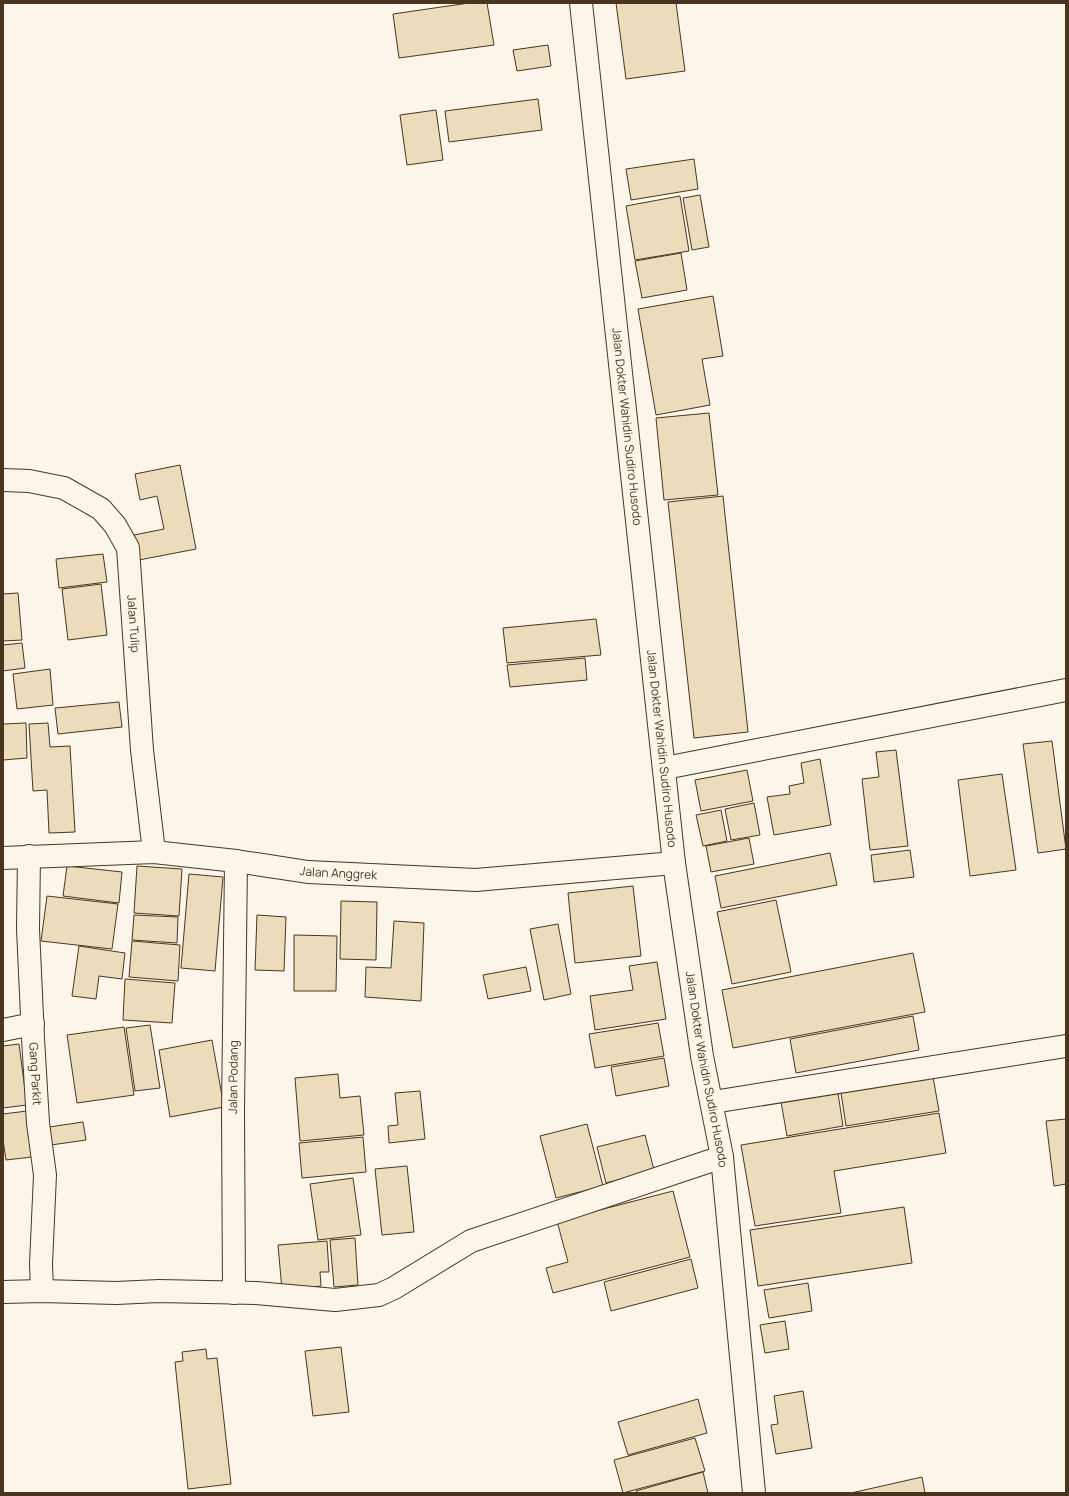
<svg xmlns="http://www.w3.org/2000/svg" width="1069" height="1496" font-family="Manrope,sans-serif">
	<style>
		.building { fill: #ecdcbc; stroke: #4a3520 }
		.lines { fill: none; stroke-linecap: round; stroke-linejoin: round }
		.street-casing { stroke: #4a3520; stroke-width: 24 }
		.secondary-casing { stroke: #4a3520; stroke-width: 24 }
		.street { stroke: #fbf6e9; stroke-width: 22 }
		.secondary { stroke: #fbf6e9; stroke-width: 22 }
		.labels { text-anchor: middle; stroke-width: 3; stroke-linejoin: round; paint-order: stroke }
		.street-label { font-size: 12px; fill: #4a3520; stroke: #fbf6e9 }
	</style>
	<rect width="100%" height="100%" fill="#fbf6e9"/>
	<g class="building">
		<path d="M469,3H487L494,45L399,58L393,14Z"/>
		<path d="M616,3H676L685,71L626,79Z"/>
		<path d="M548,45L551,66L517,71L513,50Z"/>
		<path d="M538,99L542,130L449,142L445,111Z"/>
		<path d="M436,110L443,160L407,165L400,115Z"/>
		<path d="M694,159L698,189L631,200L626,169Z"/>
		<path d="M700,195L709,247L692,250L683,198Z"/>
		<path d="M680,196L689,251L635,260L626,206Z"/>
		<path d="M681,253L687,290L642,298L635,261Z"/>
		<path d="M713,296L723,356L702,359L710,405L656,415L638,309Z"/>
		<path d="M709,413L718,495L664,500L656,418Z"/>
		<path d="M180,465L196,549L139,560L134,535L164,529L157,496L140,500L135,474Z"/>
		<path d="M723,496L748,732L694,738L668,502Z"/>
		<path d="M103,554L107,582L59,588L56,559Z"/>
		<path d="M101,584L107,635L68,640L62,589Z"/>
		<path d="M18,593L22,640L3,641V594Z"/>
		<path d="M596,619L601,655L507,663L503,628Z"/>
		<path d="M22,643L25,668L3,671V645Z"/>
		<path d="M585,658L587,680L510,687L507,665Z"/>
		<path d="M50,669L53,705L17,709L13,674Z"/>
		<path d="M119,702L122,727L58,734L55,708Z"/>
		<path d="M26,723L27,758L3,760V724Z"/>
		<path d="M48,723L50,747L70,746L75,832L49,833L47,790L33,791L29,724Z"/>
		<path d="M1052,741L1066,849L1038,853L1023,744Z"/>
		<path d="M896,750L908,846L870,850L862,779L879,777L876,752Z"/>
		<path d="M820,759L831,825L774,835L767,797L790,794L789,786L804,783L801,763Z"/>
		<path d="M747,770L753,801L701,811L695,780Z"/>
		<path d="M1002,774L1016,870L970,876L958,780Z"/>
		<path d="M754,803L760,835L731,840L725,809Z"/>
		<path d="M721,810L727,841L703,846L696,815Z"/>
		<path d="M749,838L754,864L711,872L706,846Z"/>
		<path d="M910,850L914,877L874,882L871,855Z"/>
		<path d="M830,853L837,885L721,908L715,876Z"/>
		<path d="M67,866L122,872L119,903L63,896Z"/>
		<path d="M137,866L182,869L179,916L134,913Z"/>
		<path d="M189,874L223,877L215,971L181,968Z"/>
		<path d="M633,886L641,956L575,963L568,893Z"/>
		<path d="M47,896L118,904L112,949L41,941Z"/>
		<path d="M776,900L791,972L732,984L717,912Z"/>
		<path d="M341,901L377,902L376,960L340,959Z"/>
		<path d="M134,915L178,917L177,943L132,940Z"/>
		<path d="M257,915L286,917L284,971L255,970Z"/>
		<path d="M394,921L424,923L421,1001L365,997L366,967L391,968Z"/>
		<path d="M558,924L571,994L544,1000L530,929Z"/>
		<path d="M294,935L337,936L336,991H294Z"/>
		<path d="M132,941L180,945L178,981L129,977Z"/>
		<path d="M79,946L125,953L122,979L99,976L96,999L72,996Z"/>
		<path d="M913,953L925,1012L733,1048L722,990Z"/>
		<path d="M657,962L666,1019L595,1030L590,996L633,990L629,966Z"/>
		<path d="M526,967L531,991L488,999L483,975Z"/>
		<path d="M125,979L175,983L172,1023L123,1020Z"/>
		<path d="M913,1016L919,1050L796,1073L790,1039Z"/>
		<path d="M658,1023L664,1056L595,1068L589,1034Z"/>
		<path d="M150,1025L160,1088L135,1091L126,1028Z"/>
		<path d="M124,1027L134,1095L77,1103L67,1035Z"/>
		<path d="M212,1040L224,1107L170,1117L159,1050Z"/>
		<path d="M19,1044L27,1105L3,1108V1046Z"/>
		<path d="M664,1058L669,1086L616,1096L611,1067Z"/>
		<path d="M932,1071L939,1111L846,1126L840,1086Z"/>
		<path d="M338,1074L340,1098L360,1096L364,1135L300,1141L295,1078Z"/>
		<path d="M837,1087L843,1126L787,1136L780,1096Z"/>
		<path d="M420,1091L425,1139L389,1143L388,1126L398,1125L395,1093Z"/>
		<path d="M27,1111L32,1157L6,1160L3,1140V1114Z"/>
		<path d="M939,1113L946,1153L834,1171L841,1213L755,1226L741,1145Z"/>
		<path d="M1066,1119V1184L1054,1186L1046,1121Z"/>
		<path d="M83,1122L86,1140L51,1145L49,1127Z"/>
		<path d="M587,1124L603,1186L556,1198L540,1136Z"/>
		<path d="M645,1135L654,1170L606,1183L597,1147Z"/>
		<path d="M363,1137L366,1172L302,1178L299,1143Z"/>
		<path d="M407,1166L414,1232L382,1235L375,1169Z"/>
		<path d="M353,1178L361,1235L318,1240L310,1184Z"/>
		<path d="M673,1191L690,1257L553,1293L546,1268L568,1262L557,1221Z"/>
		<path d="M904,1207L912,1263L758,1286L750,1230Z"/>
		<path d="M355,1238L358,1285L334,1287L330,1240Z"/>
		<path d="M327,1241L329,1272H320L321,1286L282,1290L278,1245Z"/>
		<path d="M691,1259L698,1288L611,1311L604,1282Z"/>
		<path d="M808,1283L812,1311L769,1318L764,1290Z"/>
		<path d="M785,1321L789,1349L765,1353L760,1325Z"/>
		<path d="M341,1347L349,1412L313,1416L305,1351Z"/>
		<path d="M206,1349L207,1359L217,1358L231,1484L188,1489L175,1362L183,1361L182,1352Z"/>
		<path d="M803,1391L812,1448L776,1454L771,1425L778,1424L774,1396Z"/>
		<path d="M698,1399L707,1433L628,1455L618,1422Z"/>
		<path d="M695,1438L705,1471L623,1493L614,1460Z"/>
		<path d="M703,1472L708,1493H637L636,1491Z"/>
		<path d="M922,1477L925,1493H851Z"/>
	</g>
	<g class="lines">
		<g class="street-casing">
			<g id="street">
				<path id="s1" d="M3,480L29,481L64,488L101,509L115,525L128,548L142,750L154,852"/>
				<path d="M665,768L1066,690"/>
				<path id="s2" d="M29,856L28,929L33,1038L38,1123L45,1175L41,1264L42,1291"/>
				<path id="s3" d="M3,858L154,852L236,861L308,872L476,880L674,863"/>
				<path d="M3,1030L33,1024"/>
				<path d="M713,1102L1066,1046"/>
				<path d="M3,1292L42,1291L116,1293L159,1291L256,1293L335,1300L379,1295L394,1288L471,1241L722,1157"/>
				<path id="s4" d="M234,1293L233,1112L236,861"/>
			</g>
		</g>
		<g class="secondary-casing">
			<g id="secondary">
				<path id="s5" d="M581,3L674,863L702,1056L722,1157L754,1493"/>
			</g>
		</g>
		<use href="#street" class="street"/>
		<use href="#secondary" class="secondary"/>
	</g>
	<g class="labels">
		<g class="street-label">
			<text dy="4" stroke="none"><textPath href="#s5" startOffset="426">Jalan Dokter Wahidin Sudiro Husodo</textPath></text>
			<text dy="4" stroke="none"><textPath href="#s1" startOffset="228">Jalan Tulip</textPath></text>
			<text dy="4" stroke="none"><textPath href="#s5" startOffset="750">Jalan Dokter Wahidin Sudiro Husodo</textPath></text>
			<text dy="4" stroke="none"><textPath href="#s3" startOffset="337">Jalan Anggrek</textPath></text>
			<text dy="4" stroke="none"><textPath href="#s5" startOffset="1074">Jalan Dokter Wahidin Sudiro Husodo</textPath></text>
			<text dy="4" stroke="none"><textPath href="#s2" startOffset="218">Gang Parkit</textPath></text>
			<text dy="4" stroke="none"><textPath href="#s4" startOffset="216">Jalan Podang</textPath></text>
		</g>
	</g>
	<rect width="1069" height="1496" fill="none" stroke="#4a3520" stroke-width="8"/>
</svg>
